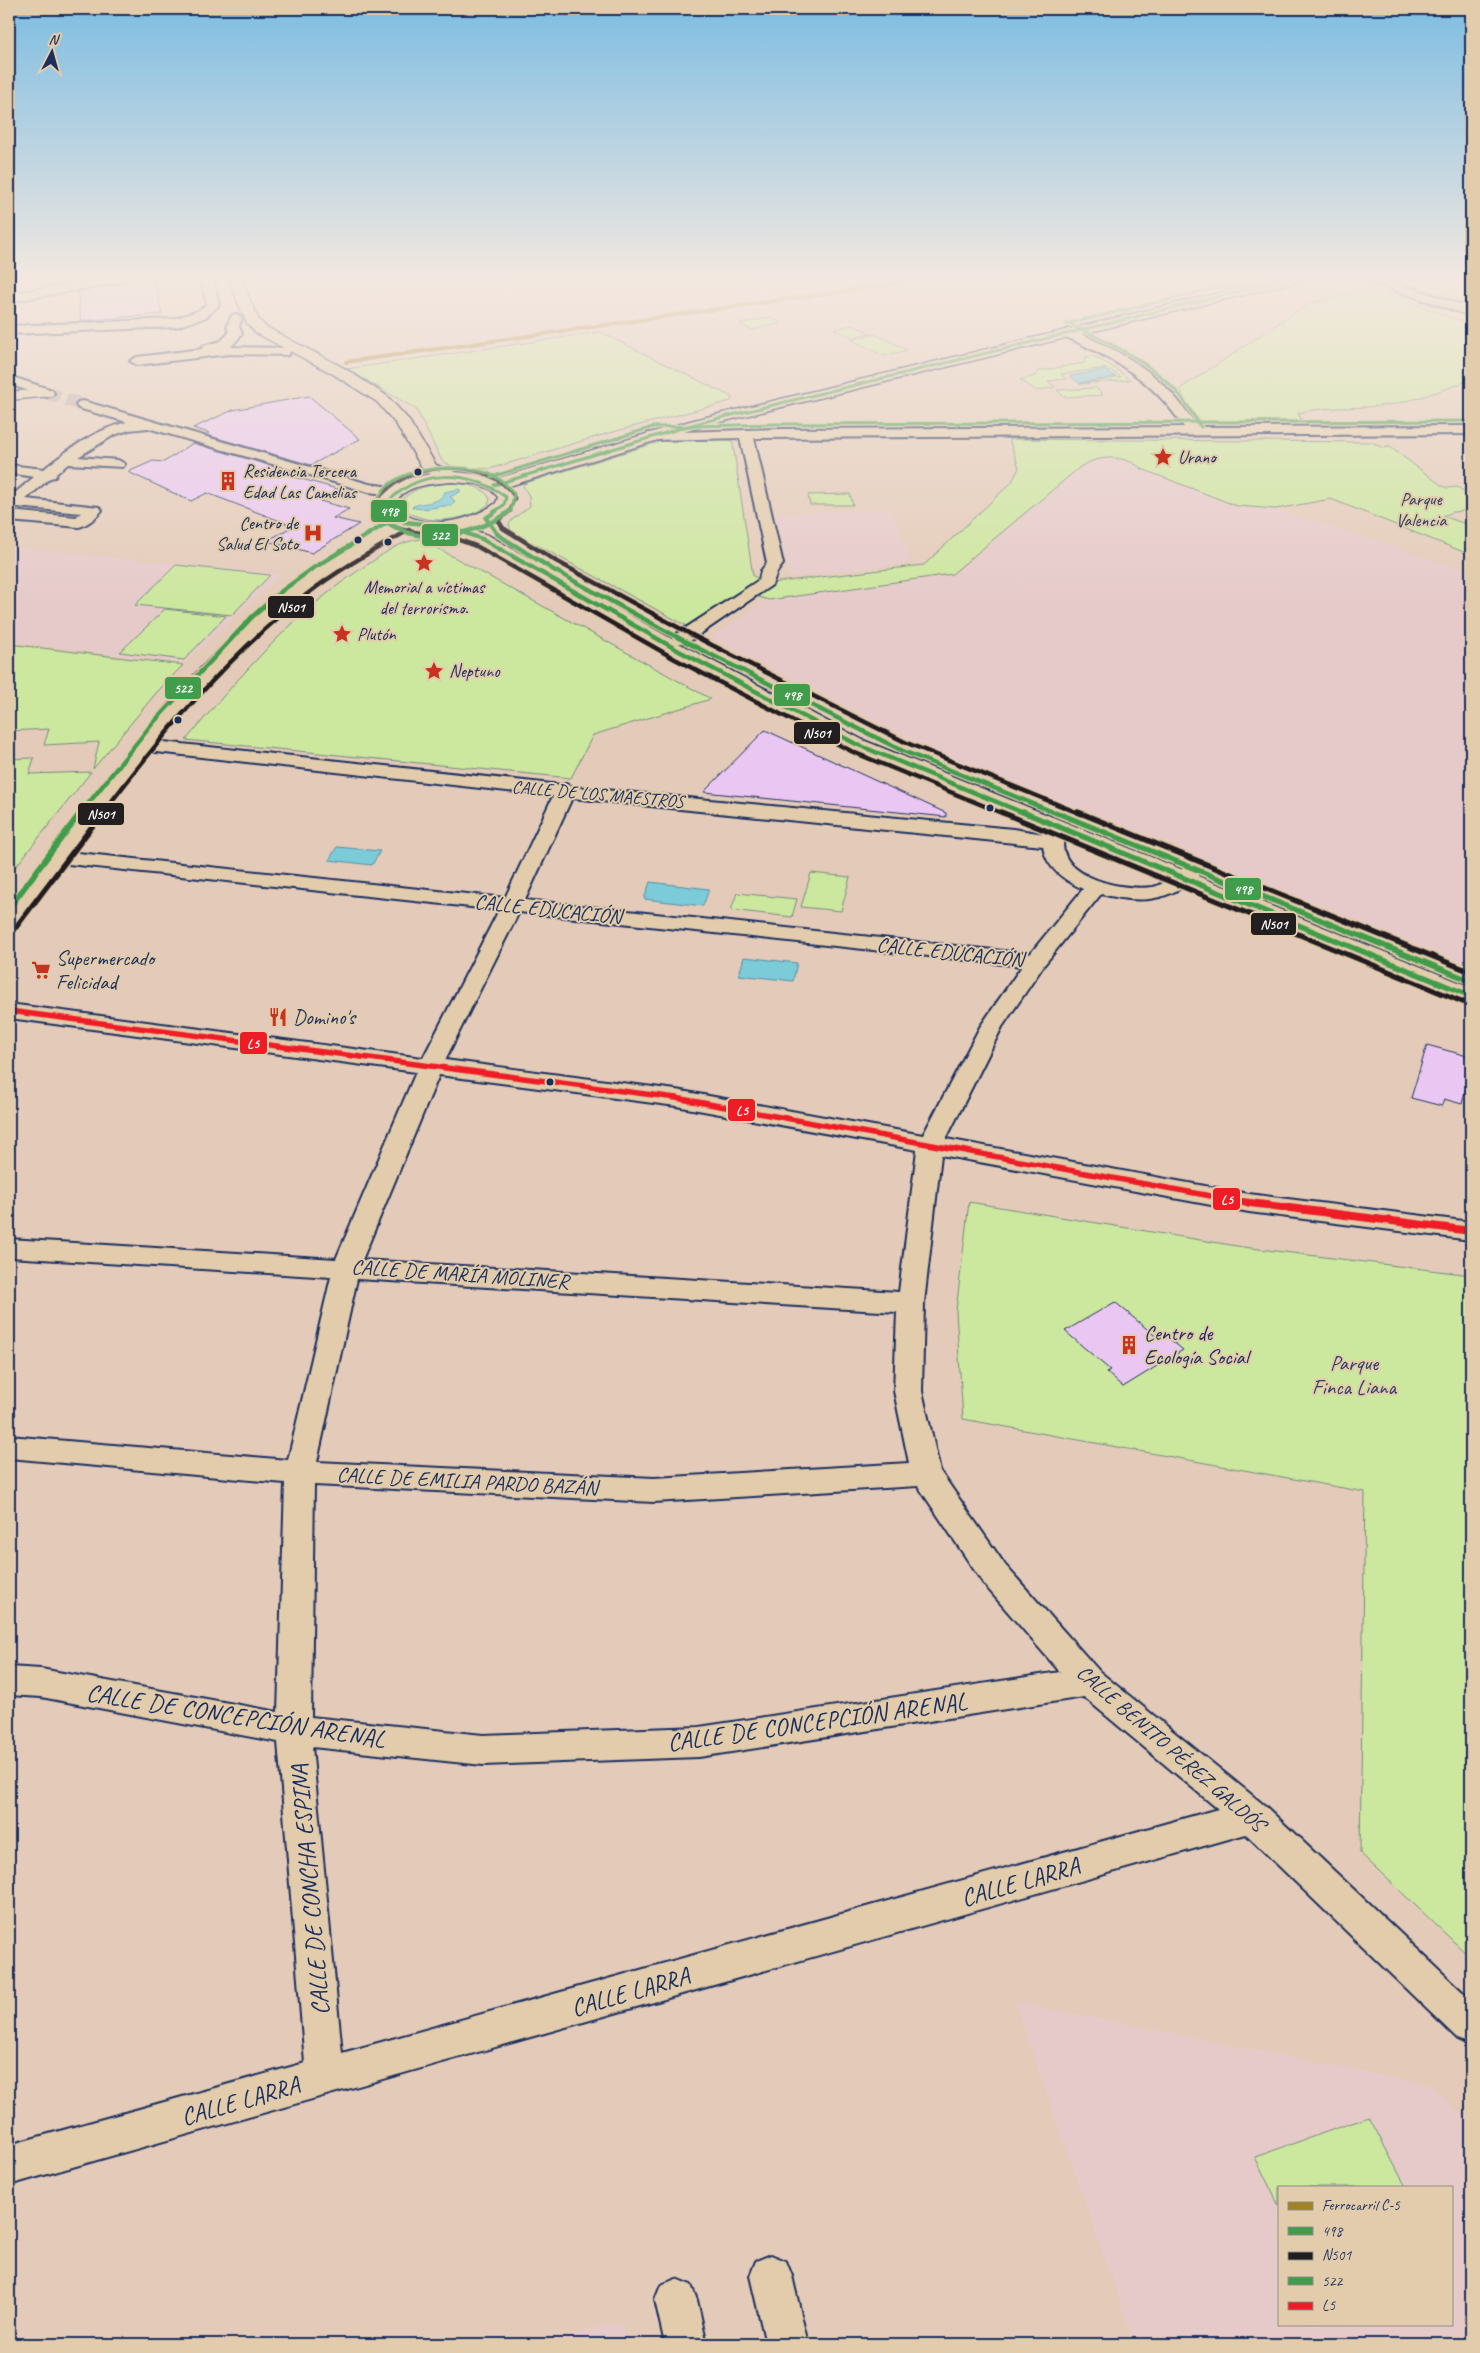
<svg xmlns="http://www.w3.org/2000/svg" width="1480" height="2353" font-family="Caveat,sans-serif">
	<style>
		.built { fill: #e6caca; fill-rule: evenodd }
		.green { fill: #cce79e; stroke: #748b7e }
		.water { fill: #7ccbd9; stroke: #558da8 }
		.building { fill: #eac7f3; stroke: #1b2f5e }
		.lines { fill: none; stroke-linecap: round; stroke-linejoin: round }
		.minor-tunnel { stroke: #bcaca7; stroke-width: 13; stroke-dasharray: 13 7; stroke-linecap: butt }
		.minor-casing { stroke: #1b2f5e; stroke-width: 4 }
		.tertiary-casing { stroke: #1b2f5e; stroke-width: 3 }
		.minor { fill: #e2ccab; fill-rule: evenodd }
		.tertiary { fill: #e2ccab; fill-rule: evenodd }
		.bus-1-far2-casing { stroke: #e2ccab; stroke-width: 5 }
		.bus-1-far1-casing { stroke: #e2ccab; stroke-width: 7 }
		.bus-1-casing { stroke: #e2ccab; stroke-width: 9 }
		.bus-2-far2-casing { stroke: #e2ccab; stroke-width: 5 }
		.bus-2-far1-casing { stroke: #e2ccab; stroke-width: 7 }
		.bus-2-casing { stroke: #e2ccab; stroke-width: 9 }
		.bus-3-far2-casing { stroke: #e2ccab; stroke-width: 5 }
		.bus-3-far1-casing { stroke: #e2ccab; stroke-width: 7 }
		.bus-3-casing { stroke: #e2ccab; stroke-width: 9 }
		.bus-4-far1-casing { stroke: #e2ccab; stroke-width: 9 }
		.bus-4-casing { stroke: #e2ccab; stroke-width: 11 }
		.bus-1-far2 { stroke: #419c4c; stroke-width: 3 }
		.bus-1-far1 { stroke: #419c4c; stroke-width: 4.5 }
		.bus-1 { stroke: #419c4c; stroke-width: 5.5 }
		.bus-2-far2 { stroke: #231f20; stroke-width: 3 }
		.bus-2-far1 { stroke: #231f20; stroke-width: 4.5 }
		.bus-2 { stroke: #231f20; stroke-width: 5.5 }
		.bus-3-far2 { stroke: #419c4c; stroke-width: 3 }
		.bus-3-far1 { stroke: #419c4c; stroke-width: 4.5 }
		.bus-3 { stroke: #419c4c; stroke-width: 5.5 }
		.bus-4-far1 { stroke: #ee1c25; stroke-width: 5.5 }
		.bus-4 { stroke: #ee1c25; stroke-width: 8 }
		.rail-1-casing { stroke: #e2ccab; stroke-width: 5.5 }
		.rail-1 { stroke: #a18126; stroke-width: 4 }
		.bus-dot { fill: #1b2f5e; stroke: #e2ccab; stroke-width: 2 }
		.labels { text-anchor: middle; stroke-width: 4; stroke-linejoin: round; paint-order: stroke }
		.far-poi-label { font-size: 18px; fill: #1b2f5e; stroke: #e2ccab; text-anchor: start }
		.far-park-label { font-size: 18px; fill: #2d4164; stroke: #e2ccab }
		.far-street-label { font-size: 18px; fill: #1b2f5e; stroke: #e2ccab }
		.street-label { font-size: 21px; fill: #1b2f5e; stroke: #e2ccab }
		.poi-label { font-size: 21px; fill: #1b2f5e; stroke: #e2ccab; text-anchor: start }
		.park-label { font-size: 21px; fill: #2d4164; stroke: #e2ccab }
		.near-street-label { font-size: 25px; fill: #1b2f5e; stroke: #e2ccab }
		.line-badge { stroke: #e2ccab; stroke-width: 2 }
		.badge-label { font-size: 14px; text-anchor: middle; font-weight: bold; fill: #fff }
	</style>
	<rect width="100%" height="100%" fill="#e4cbb9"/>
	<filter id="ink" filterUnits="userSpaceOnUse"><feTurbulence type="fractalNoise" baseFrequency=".02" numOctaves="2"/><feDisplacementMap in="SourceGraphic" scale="10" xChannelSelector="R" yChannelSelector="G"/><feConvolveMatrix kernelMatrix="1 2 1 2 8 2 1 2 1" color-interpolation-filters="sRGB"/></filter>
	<g filter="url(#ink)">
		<g class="built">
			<path d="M505,278H980L345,367L337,357L425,342L418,326L311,338L301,327L286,325L277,309L285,301L299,297L364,289L372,296Z"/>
			<path d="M1100,459H1120L1132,463L1140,469L1237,506L1276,509L1471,572V965L1435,954L938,753L711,638L769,600L953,575L1081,467L1091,461Z"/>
			<path d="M892,508L911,563L790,577L775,514Z"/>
			<path d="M9,547L282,574L183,663L9,641Z"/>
			<path d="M1015,2002L1432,2086L1471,2125V2344H1135ZM1279,2187H1451V2324H1279Z"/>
			<path d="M621,2321L625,2344H540Z"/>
		</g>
		<g class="green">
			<path d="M1392,278H1471V304Z"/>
			<path d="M1373,288L1471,325V382H1465C1436,392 1409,403 1379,406C1352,409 1325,406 1298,413L1302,423L1203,424L1189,407L1180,389L1308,304Z"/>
			<path d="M770,317L781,323L751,330L740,324Z"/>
			<path d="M853,325L871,333L852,337L834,329Z"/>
			<path d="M600,332L732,397L731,401L609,433L489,469L452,466L442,461L416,409L347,369Z"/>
			<path d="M875,334L907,350L884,356L852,340Z"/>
			<path d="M1093,356L1113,367L1130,380L1079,384L1121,377L1107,368L1061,374L1066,379L1048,381L1055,387L1037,391L1020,380L1035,376L1039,371L1084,363L1086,357Z"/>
			<path d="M1096,388L1103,395L1064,397L1057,390Z"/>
			<path d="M1009,439L1372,442L1383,448L1390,447L1441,485L1447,488L1457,487L1471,496V510L1453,512L1443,516L1471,526V555L1331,499L1276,509L1237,506L1142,469C1124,454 1099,455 1080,467L952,574L769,600L752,595L687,626L511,531L509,524L513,519L530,506L529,496L523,486L526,483L662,441L724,440L732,441L733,445L753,576L770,583L924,565L1012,482L1019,468Z"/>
			<path d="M456,483C469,485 484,486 490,499L488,505C468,521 419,528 402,506V500C416,485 437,484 456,483Z"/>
			<path d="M850,494L853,505H810L808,495Z"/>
			<path d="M421,539L711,699L593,735L571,778L186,740C241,675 297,609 370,563C388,551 399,542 421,539Z"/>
			<path d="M176,565L270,575L232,615L135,605Z"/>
			<path d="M165,609L226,616L184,660L120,652Z"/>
			<path d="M9,644L183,665L157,692L93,769L99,742L44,745L49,729L9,731Z"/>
			<path d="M34,758L29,774L91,772L9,875V759Z"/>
			<path d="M811,873L850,877L841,911L801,907Z"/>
			<path d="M737,893L797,899L792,917L731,910Z"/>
			<path d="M969,1202L1243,1247L1471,1275V1958L1360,1853L1365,1492L963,1419L956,1311Z"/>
			<path d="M1369,2117L1406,2187H1279V2206L1255,2157Z"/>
		</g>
		<g class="water">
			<path d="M1105,370L1116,377L1079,383L1070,376Z"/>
			<path d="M459,489L461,491L450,497L455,501L451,506C438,505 424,512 412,507C422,501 438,506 445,492Z"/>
			<path d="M337,847L380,851L372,865L329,860Z"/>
			<path d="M650,882L709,889L703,906L644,899Z"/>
			<path d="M744,957L797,963L793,981L739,975Z"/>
		</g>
		<g class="building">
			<path d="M129,278H154L162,314L81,321L78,292L121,284Z"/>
			<path d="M309,396L360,439L311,465L206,435L209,433L193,428L233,410Z"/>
			<path d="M193,443L296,473L291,476L341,490L320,501L349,509L333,518L359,524L312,553L267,541L293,526L207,493L191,501L128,472L153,461L164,462Z"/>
			<path d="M765,730L946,813V817L704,792Z"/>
			<path d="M1427,1045L1471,1057V1068L1462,1104L1444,1099L1442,1106L1411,1098Z"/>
			<path d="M1115,1302L1160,1340L1166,1336L1183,1350L1123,1387L1106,1372L1110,1370L1065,1331Z"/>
		</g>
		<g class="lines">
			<path class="minor-tunnel" d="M47,393L83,405"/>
			<g class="minor-casing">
				<g id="minor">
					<path d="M103,278H127L121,282L9,302V294Z"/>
					<path d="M201,278H213L219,305L206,317L176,327L9,334V326L174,319L198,311L207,304Z"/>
					<path d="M1366,278H1382L1471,308V316L1368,281Z"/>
					<path d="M236,314L242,318L239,326L242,334L231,347L284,348L289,349L290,352L289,355L229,354L137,365L130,361L137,357L202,349L203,346L221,341L229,333L227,326L232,315Z"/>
					<path d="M1068,329C1079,332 1090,338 1100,343C1146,365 1169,385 1198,427L1471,426V434L754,438L783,564L777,572L772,585L687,643H675L672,639L675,635L759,580L761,571L767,563L740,438L653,440L646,436L648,433L776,429L1184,427C1151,378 1116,360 1064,336L1062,333Z"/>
					<path d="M9,376L52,390L54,393L47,397L9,384Z"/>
					<path d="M83,401L369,484L399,488L401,491L394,495L368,492L148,428L129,430L114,435L78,457L118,460L125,464L123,467L68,464L57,473L55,477L50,478L26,499L99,507L102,510C97,517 87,525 79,527L9,521V511L76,517L81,513L17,507L9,510V498L34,477L9,473V465L44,469C69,449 95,430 127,422L78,408L76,405L78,402Z"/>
					<path d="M145,740L561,785L566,784L573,787L1013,829L1044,834L1051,823L1058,821L1065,823L1068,827C1043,874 1120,892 1153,887C1172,883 1181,861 1200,866L1203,870L1200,874C1169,902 1141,904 1101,894L1044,965L1002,1027L946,1139L1249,1194L1471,1222V1240L1249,1212L941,1155L924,1303L922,1391L940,1471L1005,1565L1100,1672L1264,1805L1471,2000V2045L1458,2039L1246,1834L9,2185V2145L305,2063L278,1742L41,1697L9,1695V1667L41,1669L278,1712L285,1483L9,1458V1436L288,1460L331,1277L9,1257V1239L336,1259L416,1072L9,1018V1004L423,1058L499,910L59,863L52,861L49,857L52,853L59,851L505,898L553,796L138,750L136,746L138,742ZM572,798L1043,846C1046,868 1064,880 1083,889L1030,954L525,900ZM519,912L1022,966L980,1027L923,1135L676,1090L445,1060ZM439,1075L676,1106L917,1150L899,1292L362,1260ZM357,1279L897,1312L894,1391L909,1463L654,1478L317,1462ZM314,1485L654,1502L918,1486L983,1583L1060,1672L699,1727L483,1735L311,1717ZM1084,1697L1218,1809L342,2053L312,1747L483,1765L699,1757Z"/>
					<path d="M771,2255L786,2261L792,2276L808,2344H766L750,2276L756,2261Z"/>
					<path d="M676,2279L691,2285L697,2300L707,2344H665L655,2300L661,2285Z"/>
				</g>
			</g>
			<g class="tertiary-casing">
				<g id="tertiary">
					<path d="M228,278H240L259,320L266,327L344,368L387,396L408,419L436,465L455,472L475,474L495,479L690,421L1280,278H1301L1300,281L700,427L506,487L514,497C509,518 485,523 467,528L488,535L686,647L863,740L1471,987V1003L849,748L672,655L476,543L444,531H424L407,528C368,550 329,573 294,602C184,692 102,814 17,927L9,929V907C90,801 177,675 282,594C317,566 354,544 393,522L388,519L377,505C388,483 407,478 431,474L424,471L396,424L377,402L333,374L256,333L246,322ZM452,482L478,484L490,489L498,497L496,503C469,523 418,533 394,505C404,484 431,484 452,482Z"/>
					<path d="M47,389L54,393L52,396L9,400V392Z"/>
				</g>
			</g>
			<use href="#minor" class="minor"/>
			<use href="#tertiary" class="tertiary"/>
			<g class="bus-1-far2-casing">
				<g id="bus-1-far2">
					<path d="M494,485L695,424L1295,278"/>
					<path d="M389,512L385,505C418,468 467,469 506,497L504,505L494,512"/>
				</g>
			</g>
			<g class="bus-1-far1-casing">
				<g id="bus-1-far1">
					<path d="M388,511L405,522L445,526L482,539L679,651L856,744L1026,814"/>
					<path d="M496,511L486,518L497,534L552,569L690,644L903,751L1058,814"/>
				</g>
			</g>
			<g class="bus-1-casing">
				<g id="bus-1">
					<path d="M1023,812L1471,996"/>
					<path d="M1055,812L1471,981"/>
				</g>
			</g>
			<g class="bus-2-far2-casing">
				<path id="bus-2-far2" d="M379,512C375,503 378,499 385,492C415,461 491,458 515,498L509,512"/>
			</g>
			<g class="bus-2-far1-casing">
				<g id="bus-2-far1">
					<path d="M378,511C392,536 421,531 445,536C456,538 467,543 478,547L675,659L853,752L1004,814"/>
					<path d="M510,511L498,520L503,528L556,561L694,636L907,743L1081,814"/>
					<path d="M102,814C162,735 227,656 306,595C338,570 374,550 409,530"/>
				</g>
			</g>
			<g class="bus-2-casing">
				<g id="bus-2">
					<path d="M1001,812L1468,1004"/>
					<path d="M1078,812L1471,972"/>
					<path d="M16,927L103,812"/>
				</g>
			</g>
			<g class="bus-3-far2-casing">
				<g id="bus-3-far2">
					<path d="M1066,324L1259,278"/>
					<path d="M1072,325C1109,343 1148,360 1177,392C1186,402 1193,415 1201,427"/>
					<path d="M491,477L653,427L776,424L1471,421"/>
					<path d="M380,512C376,504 378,498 383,491C402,466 459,464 487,473C498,477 507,484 514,494L511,510L508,512"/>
				</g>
			</g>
			<g class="bus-3-far1-casing">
				<g id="bus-3-far1">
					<path d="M379,511C405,553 478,535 510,511"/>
					<path d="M80,814L152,724L252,617L283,590L312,569L401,514"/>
				</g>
			</g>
			<g class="bus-3-casing">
				<path id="bus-3" d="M9,908L81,812"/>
			</g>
			<g class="bus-4-far1-casing">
				<path id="bus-4-far1" d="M9,1011L676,1098L1249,1203"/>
			</g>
			<g class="bus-4-casing">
				<path id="bus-4" d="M1242,1202L1471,1231"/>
			</g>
			<use href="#bus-1-far2" class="bus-1-far2"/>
			<use href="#bus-1-far1" class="bus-1-far1"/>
			<use href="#bus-1" class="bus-1"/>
			<use href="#bus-2-far2" class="bus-2-far2"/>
			<use href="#bus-2-far1" class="bus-2-far1"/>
			<use href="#bus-2" class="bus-2"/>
			<use href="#bus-3-far2" class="bus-3-far2"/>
			<use href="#bus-3-far1" class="bus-3-far1"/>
			<use href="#bus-3" class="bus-3"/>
			<use href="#bus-4-far1" class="bus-4-far1"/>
			<use href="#bus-4" class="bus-4"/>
			<g class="rail-1-casing">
				<path id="rail-1" d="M346,362L935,278"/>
			</g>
			<use href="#rail-1" class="rail-1"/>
		</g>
	</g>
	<linearGradient id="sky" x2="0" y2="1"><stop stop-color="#7dbde2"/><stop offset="0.46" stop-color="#f3e8e0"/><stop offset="1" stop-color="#f3e8e0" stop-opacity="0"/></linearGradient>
	<rect width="1480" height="607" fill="url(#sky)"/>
	<defs>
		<g id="sight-bare" transform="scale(1.5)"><path d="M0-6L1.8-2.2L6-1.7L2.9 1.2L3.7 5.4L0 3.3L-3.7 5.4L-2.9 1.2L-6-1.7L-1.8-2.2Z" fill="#c8321e" stroke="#e2ccab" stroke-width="2.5" paint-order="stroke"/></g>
		<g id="building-bare" transform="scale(1.5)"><path d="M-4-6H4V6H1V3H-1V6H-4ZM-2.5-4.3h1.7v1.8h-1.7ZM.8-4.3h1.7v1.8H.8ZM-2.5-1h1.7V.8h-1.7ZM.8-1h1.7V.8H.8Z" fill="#c8321e" stroke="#e2ccab" stroke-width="2.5" paint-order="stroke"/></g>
		<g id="hospital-bare" transform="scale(1.5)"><path d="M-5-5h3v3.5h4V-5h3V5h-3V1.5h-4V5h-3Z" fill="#c8321e" stroke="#e2ccab" stroke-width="2.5" paint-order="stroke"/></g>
		<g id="supermarket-bare" transform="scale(1.5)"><path d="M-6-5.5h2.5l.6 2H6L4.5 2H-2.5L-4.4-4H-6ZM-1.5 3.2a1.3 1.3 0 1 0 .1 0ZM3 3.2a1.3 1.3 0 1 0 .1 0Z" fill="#c8321e" stroke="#e2ccab" stroke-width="2.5" paint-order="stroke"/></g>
		<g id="restaurant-bare" transform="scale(1.5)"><path d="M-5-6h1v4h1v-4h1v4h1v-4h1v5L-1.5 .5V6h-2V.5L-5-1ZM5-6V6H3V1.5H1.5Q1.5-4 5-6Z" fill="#c8321e" stroke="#e2ccab" stroke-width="2.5" paint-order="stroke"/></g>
	</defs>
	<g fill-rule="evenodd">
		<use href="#sight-bare" x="1163" y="457"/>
		<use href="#building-bare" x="228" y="481"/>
		<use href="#hospital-bare" x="313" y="533"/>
		<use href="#sight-bare" x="424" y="563"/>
		<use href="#sight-bare" x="342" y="634"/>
		<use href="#sight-bare" x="434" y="671"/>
		<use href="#supermarket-bare" x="41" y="970"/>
		<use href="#restaurant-bare" x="278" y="1017"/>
		<use href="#building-bare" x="1129" y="1345"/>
	</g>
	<g class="bus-dot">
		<circle cx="418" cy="472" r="4.5"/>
		<circle cx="358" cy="540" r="4.5"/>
		<circle cx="388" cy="542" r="4.5"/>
		<circle cx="178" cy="720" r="4.5"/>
		<circle cx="990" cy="808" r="4.5"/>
		<circle cx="550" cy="1082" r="4.5"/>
	</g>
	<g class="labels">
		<g class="far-poi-label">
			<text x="1178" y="463">Urano</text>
			<text x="243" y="477">Residencia Tercera<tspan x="243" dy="21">Edad Las Camelias</tspan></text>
			<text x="298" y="529" text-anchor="end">Centro de<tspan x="298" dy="21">Salud El Soto</tspan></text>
			<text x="424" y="593" text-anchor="middle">Memorial a víctimas<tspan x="424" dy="21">del terrorismo.</tspan></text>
			<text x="357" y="640">Plutón</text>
			<text x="449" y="677">Neptuno</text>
		</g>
		<g class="far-park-label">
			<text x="1421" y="505">Parque<tspan x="1421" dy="21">Valencia</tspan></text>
		</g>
		<g class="far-street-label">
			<text transform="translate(598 794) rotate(5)" y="6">CALLE DE LOS MAESTROS</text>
		</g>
		<g class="street-label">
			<text transform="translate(548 909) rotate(6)" y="7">CALLE EDUCACIÓN</text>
			<text transform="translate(950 952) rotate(6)" y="7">CALLE EDUCACIÓN</text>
			<text transform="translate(460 1274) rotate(4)" y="7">CALLE DE MARÍA MOLINER</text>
			<text transform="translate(467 1481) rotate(3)" y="7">CALLE DE EMILIA PARDO BAZÁN</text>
			<text transform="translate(1171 1748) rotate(41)" y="7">CALLE BENITO PÉREZ GALDÓS</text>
		</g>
		<g class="poi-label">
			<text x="56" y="965">Supermercado<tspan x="56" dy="24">Felicidad</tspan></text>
			<text x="293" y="1024">Domino's</text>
			<text x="1144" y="1340">Centro de<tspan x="1144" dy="24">Ecología Social</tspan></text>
		</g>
		<g class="park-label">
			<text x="1354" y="1370">Parque<tspan x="1354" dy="24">Finca Liana</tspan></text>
		</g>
		<g class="near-street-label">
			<text transform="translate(236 1715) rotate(9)" y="9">CALLE DE CONCEPCIÓN ARENAL</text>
			<text transform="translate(817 1721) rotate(-8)" y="9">CALLE DE CONCEPCIÓN ARENAL</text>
			<text transform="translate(1020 1881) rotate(-16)" y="9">CALLE LARRA</text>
			<text transform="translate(309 1890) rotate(-95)" y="9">CALLE DE CONCHA ESPINA</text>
			<text transform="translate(630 1991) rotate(-16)" y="9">CALLE LARRA</text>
			<text transform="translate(240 2100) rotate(-16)" y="9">CALLE LARRA</text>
		</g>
	</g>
	<g class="line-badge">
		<rect x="370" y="499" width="38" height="24" rx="5" fill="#419c4c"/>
		<rect x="421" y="523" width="38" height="24" rx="5" fill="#419c4c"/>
		<rect x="267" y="595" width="48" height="24" rx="5" fill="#231f20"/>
		<rect x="164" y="676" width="38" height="24" rx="5" fill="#419c4c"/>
		<rect x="773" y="683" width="38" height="24" rx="5" fill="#419c4c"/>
		<rect x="793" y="721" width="48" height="24" rx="5" fill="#231f20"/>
		<rect x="77" y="802" width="48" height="24" rx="5" fill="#231f20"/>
		<rect x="1224" y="877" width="38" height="24" rx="5" fill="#419c4c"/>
		<rect x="1250" y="912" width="47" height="24" rx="5" fill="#231f20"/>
		<rect x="239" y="1031" width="29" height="24" rx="5" fill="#ee1c25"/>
		<rect x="727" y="1098" width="29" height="24" rx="5" fill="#ee1c25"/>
		<rect x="1212" y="1187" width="29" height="24" rx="5" fill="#ee1c25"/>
	</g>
	<g class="badge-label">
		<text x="389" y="516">498</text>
		<text x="440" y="540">522</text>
		<text x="291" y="612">N501</text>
		<text x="183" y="693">522</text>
		<text x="792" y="700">498</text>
		<text x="817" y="738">N501</text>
		<text x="101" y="819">N501</text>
		<text x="1243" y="894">498</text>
		<text x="1274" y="929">N501</text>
		<text x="253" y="1048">L5</text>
		<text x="742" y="1115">L5</text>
		<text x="1227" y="1204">L5</text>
	</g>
	<rect width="1480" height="2353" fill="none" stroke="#e2ccab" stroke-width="30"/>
	<rect x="15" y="15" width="1450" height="2323" fill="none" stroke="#1b2f5e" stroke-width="2" filter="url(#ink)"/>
	<rect x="1278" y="2186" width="175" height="140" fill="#e2ccab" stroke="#928d8c"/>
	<rect x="1288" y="2202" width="25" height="8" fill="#a18126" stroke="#928d8c"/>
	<text x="1322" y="2210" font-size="15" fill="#1b2f5e">Ferrocarril C-5</text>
	<rect x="1288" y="2227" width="25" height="8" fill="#419c4c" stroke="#928d8c"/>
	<text x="1322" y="2236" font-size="15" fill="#1b2f5e">498</text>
	<rect x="1288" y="2252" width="25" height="8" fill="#231f20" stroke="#928d8c"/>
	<text x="1322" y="2260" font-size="15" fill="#1b2f5e">N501</text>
	<rect x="1288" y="2277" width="25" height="8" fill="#419c4c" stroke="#928d8c"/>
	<text x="1322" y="2286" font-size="15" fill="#1b2f5e">522</text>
	<rect x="1288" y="2302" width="25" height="8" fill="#ee1c25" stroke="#928d8c"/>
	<text x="1322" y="2310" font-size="15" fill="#1b2f5e">L5</text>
	<g transform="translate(52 52) rotate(6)" stroke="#e2ccab" stroke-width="4" paint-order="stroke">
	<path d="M0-4L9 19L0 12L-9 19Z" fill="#1b2f5e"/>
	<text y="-8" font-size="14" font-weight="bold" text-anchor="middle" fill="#1b2f5e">N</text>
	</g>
</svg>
